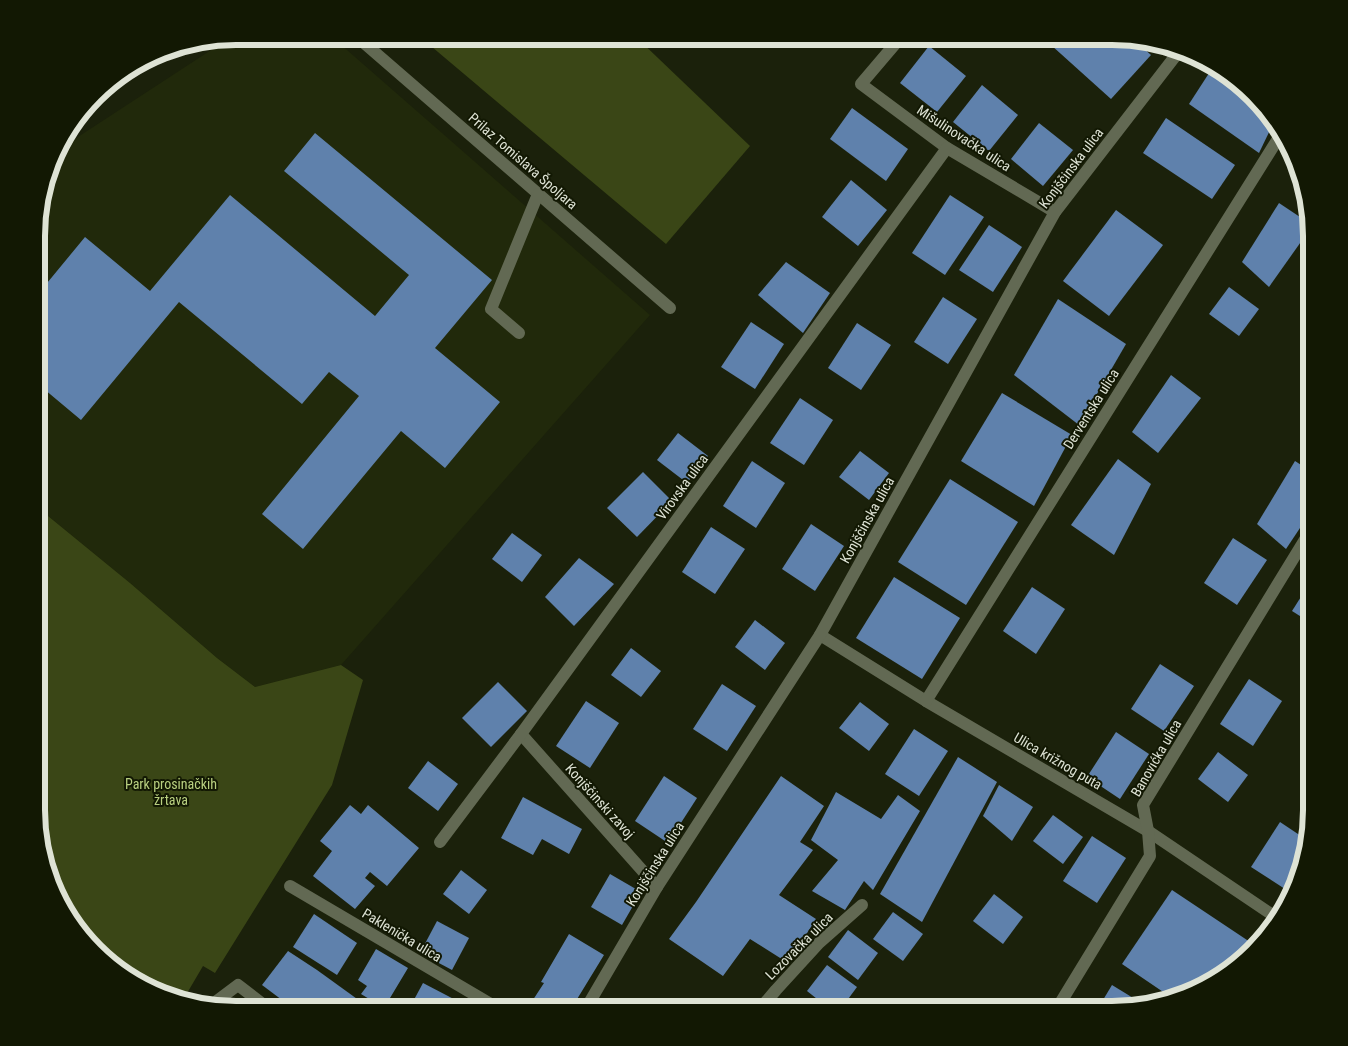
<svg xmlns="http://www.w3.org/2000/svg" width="1348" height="1046" font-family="'Roboto Condensed',sans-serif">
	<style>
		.built { fill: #21290b }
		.green { fill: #3a4616 }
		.building { fill: #5f81ac }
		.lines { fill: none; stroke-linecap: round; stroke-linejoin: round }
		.minor { stroke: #626953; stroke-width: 12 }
		.labels { text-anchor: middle; stroke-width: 4; stroke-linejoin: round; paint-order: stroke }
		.street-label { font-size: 14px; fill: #dee3d5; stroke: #121803 }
		.park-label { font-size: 14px; fill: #b9d080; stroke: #121803 }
		.rim { fill: none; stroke: #dee3d5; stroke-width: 6 }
	</style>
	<rect width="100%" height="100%" fill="#1b210b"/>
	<path class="built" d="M236,36H331L650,315L341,665L255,687L217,658L130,583L37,507L38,210L58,150L231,37Z"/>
	<g class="green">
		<path d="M419,36H635L750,146L666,244Z"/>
		<path d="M37,507L130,583L217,658L255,687L341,665L363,680L332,785L215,973L203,966L183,1000L159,994L104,960L57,898L37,823Z"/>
	</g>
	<g class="building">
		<path d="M851,37H872L864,47Z"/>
		<path d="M1059,37H1125L1133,39L1151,55L1111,99L1051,45Z"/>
		<path d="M929,46L966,76L937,112L900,83Z"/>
		<path d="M1213,67L1244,86L1273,124L1259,153L1189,104Z"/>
		<path d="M982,85L1018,115L989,151L953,122Z"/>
		<path d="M852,108L908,149L886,181L830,139Z"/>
		<path d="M1166,118L1235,165L1212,199L1143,153Z"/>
		<path d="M1039,123L1073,150L1043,186L1011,159Z"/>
		<path d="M315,133L492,280L435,348L500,402L445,468L401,431L303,549L262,514L359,396L329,372L302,404L179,302L81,420L38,384V294L85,237L150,291L230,195L375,316L409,275L284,171Z"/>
		<path d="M851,180L887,210L858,246L822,217Z"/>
		<path d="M950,195L984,217L945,275L912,253Z"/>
		<path d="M1279,203L1309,223L1310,229L1269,287L1242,262Z"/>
		<path d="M1116,210L1163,245L1109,316L1063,281Z"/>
		<path d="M989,225L1022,247L993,292L959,270Z"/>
		<path d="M786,262L830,293L803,333L758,295Z"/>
		<path d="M1229,287L1259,309L1239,336L1209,314Z"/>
		<path d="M943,297L977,319L948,364L914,342Z"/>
		<path d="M1058,299L1126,344L1079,425L1014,375Z"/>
		<path d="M751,322L784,344L755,389L721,367Z"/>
		<path d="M857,323L891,345L861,390L828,368Z"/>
		<path d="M1171,375L1201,398L1158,453L1132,432Z"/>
		<path d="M1002,393L1072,435L1034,506L961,461Z"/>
		<path d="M800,398L833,420L804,465L770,443Z"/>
		<path d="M678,433L708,456L687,483L657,460Z"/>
		<path d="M860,451L889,473L869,500L839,477Z"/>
		<path d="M1118,459L1151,484L1114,555L1071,525Z"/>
		<path d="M752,461L785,483L756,528L723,506Z"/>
		<path d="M1295,461L1312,472V510L1286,549L1257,524Z"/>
		<path d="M643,472L672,501L637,537L607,508Z"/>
		<path d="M950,479L1018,522L966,605L898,562Z"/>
		<path d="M811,524L844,546L815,591L782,569Z"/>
		<path d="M711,527L745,549L715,594L682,572Z"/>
		<path d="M512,533L542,555L522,582L492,559Z"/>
		<path d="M1233,538L1267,560L1237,605L1204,583Z"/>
		<path d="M579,558L614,584L574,626L545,597Z"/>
		<path d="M894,577L960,618L922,679L856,638Z"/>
		<path d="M1311,581V623L1292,611Z"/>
		<path d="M1032,587L1065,609L1036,654L1003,631Z"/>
		<path d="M755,620L785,643L765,670L735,647Z"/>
		<path d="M631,648L661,671L641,697L611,675Z"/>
		<path d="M1160,664L1194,686L1164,731L1131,709Z"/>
		<path d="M1249,679L1282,701L1253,746L1220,724Z"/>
		<path d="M498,682L527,711L491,747L462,718Z"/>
		<path d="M722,684L756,706L727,751L693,729Z"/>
		<path d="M586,701L619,723L590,768L556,746Z"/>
		<path d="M860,702L889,724L869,751L839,728Z"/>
		<path d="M914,729L948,751L919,796L885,774Z"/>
		<path d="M1116,732L1149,754L1120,799L1087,777Z"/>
		<path d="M1218,752L1248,775L1228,802L1198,779Z"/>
		<path d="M958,757L997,782L922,922L880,894Z"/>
		<path d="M428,761L458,784L438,811L408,788Z"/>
		<path d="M664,776L697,798L668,843L635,821Z"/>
		<path d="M781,776L824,806L800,842L813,850L779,895L816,919L788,963L750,939L723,976L669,939L696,902Z"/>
		<path d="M999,785L1033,807L1012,841L983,816Z"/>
		<path d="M836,792L881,819L898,795L920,811L873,890L864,881L845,910L812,891L838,860L811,840Z"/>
		<path d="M523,797L582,829L569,854L542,839L533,855L501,838Z"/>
		<path d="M350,805L361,814L368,805L419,848L387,886L370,872L365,878L375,886L355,909L313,876L332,851L320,841Z"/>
		<path d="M1053,815L1083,837L1063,864L1033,841Z"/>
		<path d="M1280,822L1307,840L1302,862L1285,889L1251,867Z"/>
		<path d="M1092,836L1126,858L1097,903L1063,881Z"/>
		<path d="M461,870L487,890L469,914L443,894Z"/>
		<path d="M610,874L641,892L622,925L591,907Z"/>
		<path d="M1172,890L1256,946L1189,994L1172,998L1122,964Z"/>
		<path d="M994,894L1023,917L1003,944L973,921Z"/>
		<path d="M893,912L923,934L903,961L873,939Z"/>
		<path d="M314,914L357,943L337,975L293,947Z"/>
		<path d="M437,921L469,938L452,970L420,953Z"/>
		<path d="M848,930L878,953L858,980L828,957Z"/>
		<path d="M569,934L604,955L571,1009H527L544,983L541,982Z"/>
		<path d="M376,949L408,968L384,1008L361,994L367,986L358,980Z"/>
		<path d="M288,951L317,970L371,1009H294L262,985Z"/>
		<path d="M827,965L857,987L840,1010H831L807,991Z"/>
		<path d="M423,983L469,1007L467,1009H409Z"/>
		<path d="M1112,985L1143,1004L1112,1010H1097Z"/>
		<path d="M650,999L666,1010H643Z"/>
	</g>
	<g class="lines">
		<g class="minor">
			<path d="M356,36L670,308"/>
			<path d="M901,37L861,84L947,148L1055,212"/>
			<path d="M519,333L491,309L538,194"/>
			<path d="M820,635L926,701L1148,831L1277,918"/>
			<path d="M926,701L1281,134"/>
			<path d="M521,734L657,887"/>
			<path d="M440,842L521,734L947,148"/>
			<path d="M290,886L499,1009"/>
			<path d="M213,1007L218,1000L238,985L269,1009"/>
			<path d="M585,1010L657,887L820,635L1055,212L1180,50"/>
			<path d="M759,1010L776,990L819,943L862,905"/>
			<path d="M1056,1010L1150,856L1148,831L1143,805L1312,528"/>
		</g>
	</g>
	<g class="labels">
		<g class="street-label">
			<text transform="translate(964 138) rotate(33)" y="5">Mišulinovačka ulica</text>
			<text transform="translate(523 161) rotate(41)" y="5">Prilaz Tomislava Špoljara</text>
			<text transform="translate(1071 168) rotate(-53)" y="5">Konjščinska ulica</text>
			<text transform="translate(1091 409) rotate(-58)" y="5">Derventska ulica</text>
			<text transform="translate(682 487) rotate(-54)" y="5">Virovska ulica</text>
			<text transform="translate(867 520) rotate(-61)" y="5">Konjščinska ulica</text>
			<text transform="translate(1156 758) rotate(-60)" y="5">Banovićka ulica</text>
			<text transform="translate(1058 761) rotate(30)" y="5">Ulica križnog puta</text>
			<text transform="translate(600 801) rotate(48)" y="5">Konjščinski zavoj</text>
			<text transform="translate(655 864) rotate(-58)" y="5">Konjščinska ulica</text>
			<text transform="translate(402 935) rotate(31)" y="5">Paklenička ulica</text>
			<text transform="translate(799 946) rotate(-45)" y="5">Lozovačka ulica</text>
		</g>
		<g class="park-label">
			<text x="171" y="789">Park prosinačkih<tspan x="171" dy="16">žrtava</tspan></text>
		</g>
	</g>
	<path d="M0 0H1348V1046H0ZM236 45H1112A191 191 0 0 1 1303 236V810A191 191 0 0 1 1112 1001H236A191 191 0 0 1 45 810V236A191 191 0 0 1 236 45Z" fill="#121803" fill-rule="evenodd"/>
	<path class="rim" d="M236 45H1112A191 191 0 0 1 1303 236V810A191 191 0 0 1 1112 1001H236A191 191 0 0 1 45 810V236A191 191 0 0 1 236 45Z"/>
</svg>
